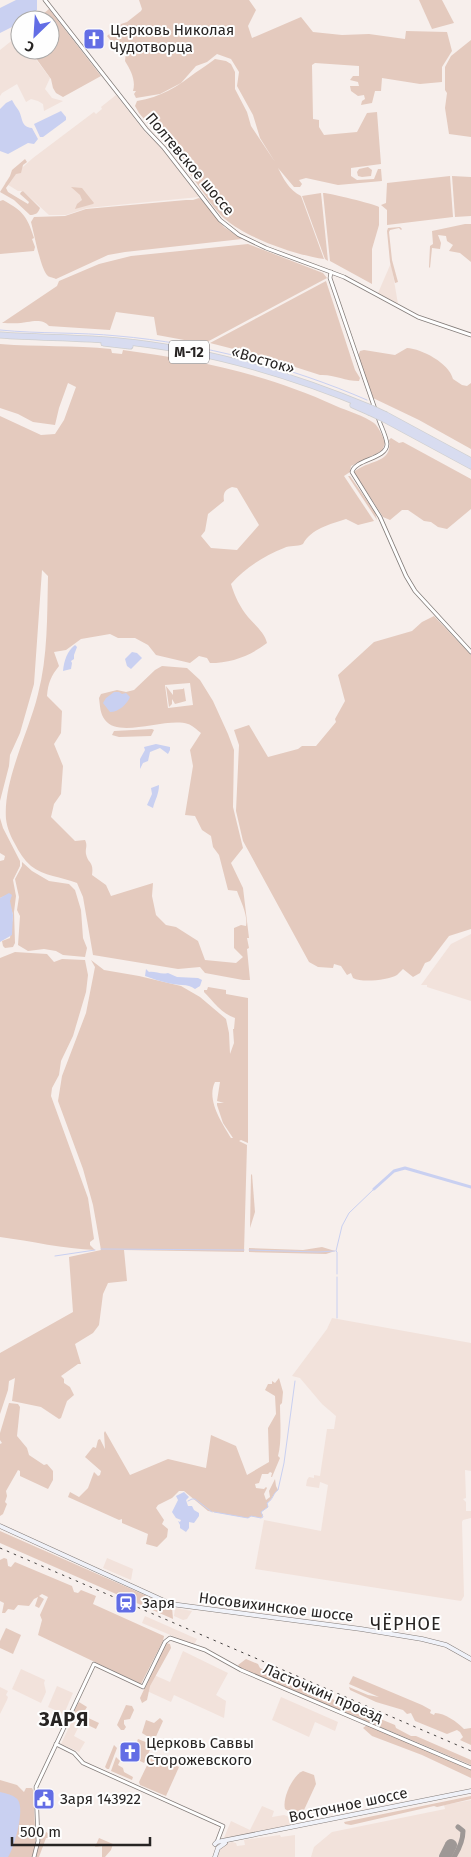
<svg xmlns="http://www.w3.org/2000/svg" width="471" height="1857" font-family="'Fira Sans',sans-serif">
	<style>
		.built { fill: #f2e2db }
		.green { fill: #e4cabe; fill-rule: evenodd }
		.water { fill: #c9d0f1 }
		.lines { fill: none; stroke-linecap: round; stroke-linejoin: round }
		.stream { stroke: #c9d0f1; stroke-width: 1 }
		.river { stroke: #c9d0f1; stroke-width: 3 }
		.taxiway { stroke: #9e9896; stroke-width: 5 }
		.runway { stroke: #9e9896; stroke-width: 12 }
		.tertiary-casing { stroke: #847d7a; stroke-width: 4.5 }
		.secondary-casing { stroke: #847d7a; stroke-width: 5 }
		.trunk-casing { stroke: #cfcfcf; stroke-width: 7 }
		.tertiary { stroke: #fff; stroke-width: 3 }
		.secondary { stroke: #f0f2f9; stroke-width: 4 }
		.trunk { stroke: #d8dcf0; stroke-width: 5.5 }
		.rail { stroke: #44403f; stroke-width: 1; stroke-dasharray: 2.5 5; stroke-linecap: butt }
		.trunk-bridge-casing { stroke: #cfcfcf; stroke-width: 7; stroke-linecap: butt }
		.trunk-bridge { stroke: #d8dcf0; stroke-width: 5.5 }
		.labels { text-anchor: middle; stroke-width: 4; stroke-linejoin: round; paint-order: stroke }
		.shield { fill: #fefefe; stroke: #686565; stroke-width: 1 }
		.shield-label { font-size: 14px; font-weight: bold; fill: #272423 }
		.poi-label { font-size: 15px; fill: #272423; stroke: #fefefe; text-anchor: start }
		.street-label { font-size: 15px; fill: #272423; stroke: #fefefe }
		.quarter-label { font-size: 18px; letter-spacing: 1px; fill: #272423; stroke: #fefefe }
		.district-label { font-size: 20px; font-weight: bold; letter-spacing: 1px; fill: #272423; stroke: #fefefe }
	</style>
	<rect width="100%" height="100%" fill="#f7efec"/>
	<g class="built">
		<path d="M19,35L20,50H29L50,78L45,89L52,98L63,101L44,111L43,104L38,101L31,99L26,102L17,84L2,93L0,96V50Z"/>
		<path d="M116,95L146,133L160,146L199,197L87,208L66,215H49L23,191H18L5,183L33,158L94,112L96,114L102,109L101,107Z"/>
		<path d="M391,263L398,304L378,293Z"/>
		<path d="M471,934V1001L427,987V985H421L451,944Z"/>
		<path d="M332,1318L471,1343V1471L465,1470L466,1498L463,1499L466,1502V1511H471V1518L463,1520L462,1522L464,1596L461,1601L255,1569L264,1520L321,1531L328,1485L320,1482L319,1488L306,1486L307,1480L309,1477L314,1478V1475L320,1476L327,1429H334L336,1416L322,1404L300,1378L292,1376L327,1329Z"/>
		<path d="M107,1558L133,1569L131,1580L103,1568Z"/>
		<path d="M175,1608L192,1611L187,1619L183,1620L174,1616Z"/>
		<path d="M145,1616L197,1639L194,1645L142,1623Z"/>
		<path d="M183,1651L228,1673L216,1695L226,1701L224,1718L174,1695L171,1702L147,1691L154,1675L170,1682Z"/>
		<path d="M21,1669L45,1680L44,1683L46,1692L41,1703L12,1689Z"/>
		<path d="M57,1686L73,1693L64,1714L48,1707Z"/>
		<path d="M0,1687L8,1691L6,1695L8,1697L7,1700L0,1714Z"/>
		<path d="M281,1697L338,1722L335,1731L315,1722L309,1737L272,1720Z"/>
		<path d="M72,1721L80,1724L74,1736L85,1742L79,1752L61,1744Z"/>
		<path d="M471,1800V1857H311L314,1847L332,1832L445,1809L444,1805Z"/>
		<path d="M262,1806L274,1811L272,1817L284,1815L294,1819L295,1825L223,1840L231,1821L250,1830Z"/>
		<path d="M280,1835L281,1837L295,1835V1857H217L218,1851L227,1843L232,1842L236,1843L237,1846L245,1845L244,1840Z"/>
	</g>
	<g class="green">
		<path d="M139,0H249L256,10L248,26L252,38L301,17L313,32L342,35L369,34L405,39L406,31L447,32L452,51L442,67V82L420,84L382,78L381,91H375L372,103L361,105L362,101L365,99L364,95L358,96L351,91L350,86H359L358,82L350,80L353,76H359V66L315,63L312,65L313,119L319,120V127L324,135L357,132L367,113L377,112L381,164L351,168V176L357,180L374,179L378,169H381L382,181L338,185L306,178L299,180L302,184L300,187H294L278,168C283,178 289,190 301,196L324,259C295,255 247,238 225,219C214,210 200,187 190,174C174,152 156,133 139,113L135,106L137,101C161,97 177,87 195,73C202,68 209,64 215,59L226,61L231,64L235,72V89L247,112L251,126L275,162L260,138L253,115L237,86L239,72L231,59L217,54L207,62L196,66L181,83L160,94L136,98L134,94L136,91H133C136,80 131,71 125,61L126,52H120L107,36L121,24L127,22L141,11L142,9Z"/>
		<path d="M419,0H442L454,23L432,29Z"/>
		<path d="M49,9L101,76L63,97L56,93L53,88L51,79L30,50H50V20H36Z"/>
		<path d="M471,40V137L449,134L445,108L447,93L445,90V67L451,56Z"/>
		<path d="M25,159L27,162L23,165L21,173L16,174L6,188L8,192L28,204L29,202L20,194L21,192L23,191L40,208C38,213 36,215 30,215L14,200L0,192L10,176L12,170Z"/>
		<path d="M368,167L372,170L371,176L362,177L358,176L357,172L359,169Z"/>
		<path d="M450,176L453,217L387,225V210L381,205L386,203L387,183Z"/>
		<path d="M452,176L471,177V216L455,217Z"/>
		<path d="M71,187L82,188L94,203L93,204L75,209L77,204L82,200L80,195Z"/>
		<path d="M321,193L328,261L325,259L302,196Z"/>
		<path d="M323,193C330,193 374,204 379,207V225L372,249V284L330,261Z"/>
		<path d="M199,198L201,199L224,227L242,239L125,252L108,255L56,279C55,278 49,277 48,276C41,271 34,233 31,222L34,217L65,216L86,209L186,200H193Z"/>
		<path d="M3,200C23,211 27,216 34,238L32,239L35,247L34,251L0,254V201Z"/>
		<path d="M465,224H471V262L460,253L449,251L453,245L447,241L446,236L438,235L441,243L440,249L432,248L430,268L429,267L430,246L433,244L432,231Z"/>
		<path d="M400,227L402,229L401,230L399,228L390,230L389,232L392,260L398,282L395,283L390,262L387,231L388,228Z"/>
		<path d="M248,244L323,273L327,278L207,342L206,344L157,335L154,317L116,312L110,330L49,326C43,319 35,321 27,322C19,324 9,323 2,323L57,286L59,281L99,264L131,256Z"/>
		<path d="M326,281L355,370L360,378L359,381C345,381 333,374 320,375L261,356L210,343Z"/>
		<path d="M0,344C37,347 74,345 111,349L112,353L122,354L123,350C198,360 267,374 336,406C348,411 364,416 374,423C379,427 383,437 385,443L382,451L351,466L350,472L344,476L374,521L358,525L346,519C330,524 311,529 303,544C297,547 290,545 284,548C264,556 245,568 231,584C235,597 240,607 248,617C255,625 265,633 267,643C250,656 231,663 210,663L207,658L199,656L190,663L156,655L148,645L135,638H118L110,634L81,639L66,650L54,652L59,666C51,676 48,683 47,696L62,711L61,733L54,744L63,766L61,794L54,804L51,817L75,841L85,840C88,846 85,848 86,854C88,864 94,861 92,875L106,885L111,896L153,883L152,896L156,915L166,925L176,927L198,941L205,960L236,963L243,957L234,948V928L241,925L246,926C248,915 241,902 237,891L228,890L219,855L213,847L211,836L202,830L195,816L185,815L193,766L190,750L201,733C197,730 192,725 188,724C166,717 119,739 105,720C100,714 100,705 99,698L101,694L117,690L126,692L134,690L155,670L162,666L187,668L200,680L213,701L228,734L234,750L233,807L243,848L231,863L243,888L249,938H247L249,948L247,949L250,980H243L205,973L200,967L178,969L93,955L83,897L77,883C62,877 43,876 31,866C24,860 19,852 15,844C11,837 7,828 6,819C3,780 29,732 38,694C48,656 47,616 48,576L42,570L34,684L20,733L10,755L9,766L0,801V416L41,435L55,434L64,420L76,387L68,383L59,408L55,425L33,422L18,414L0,408ZM232,487L237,488L259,525L237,550L211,548L201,536L205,531L208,514L224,501C223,494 224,490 232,487ZM190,683L193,705L168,708L165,685Z"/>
		<path d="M407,348C422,349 449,363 453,379L462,385L467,386L471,383V449L419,420L373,398L358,356L360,351L364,350L395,355Z"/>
		<path d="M391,438L399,443L403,442L471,479V509L447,529L438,527L431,522L424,521L408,510H402L390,520L383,517L354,472C369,459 393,464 389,440Z"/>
		<path d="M348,476H350L375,512L377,520Z"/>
		<path d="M434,616L471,655V929L449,936L430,961L425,963L420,973L413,977L403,969C401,971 399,973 397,975C388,980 362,983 353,978L351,973L347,975L341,966L334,964L333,968L318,967L309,962L243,841L236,811L239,745L234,730L249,725L268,757L298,749L302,746H316L336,722L335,719L345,701L338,675L374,642L412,631L422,622Z"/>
		<path d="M166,686L173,695V690L183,689L184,688L186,701L175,704L172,699V704L169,707Z"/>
		<path d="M152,729L154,730L151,736L119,737L112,735L114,731Z"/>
		<path d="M0,818L3,828L20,861V866L13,880L16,896L14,912L15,943L13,947L5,948L3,946L2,941L10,938L13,915L7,895L0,898V861L4,860L5,856L0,853Z"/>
		<path d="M22,862L32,871L49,881L69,884L75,890L81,910L83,938L87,948L85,957L63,955L56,951L44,949L28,951L18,945L20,916L17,910L19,897L15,879L22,866Z"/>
		<path d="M15,952L47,954L54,962L62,959L85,960L88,975L86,992L73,1036L61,1061L59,1075L52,1088L51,1096L88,1198L94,1239L90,1242V1245L95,1250C64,1249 31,1241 0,1237V958Z"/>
		<path d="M91,960L104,970L139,976L181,986L200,997L226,1019L229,1033L230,1054L234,1043L233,1029H234L235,1018C222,1014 213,1001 204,992V990H207L208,987L226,990V994L248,998V1143L241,1140L239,1141L247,1145L244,1252L124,1250L127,1281L108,1283L103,1294L99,1325L93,1333L75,1344L81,1364H78L61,1376L64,1379V1383L70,1387L74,1395L67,1401L61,1418L59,1419L41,1407L12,1401L15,1378L9,1381L8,1390L0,1414V1353L73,1312L69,1257L101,1250L93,1205L83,1169L58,1101L62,1076L86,1013L95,967ZM215,1082H220L217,1101L224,1103H217V1105L223,1123L233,1138H231C222,1123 206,1100 215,1082Z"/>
		<path d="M252,1174L255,1212L250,1228L251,1175Z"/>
		<path d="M322,1247L335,1251L326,1254L249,1252V1248L303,1250Z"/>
		<path d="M279,1378L283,1392L282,1403L280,1405C280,1420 282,1441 278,1456L280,1458L272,1477H271L272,1473L270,1472L268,1474H262L259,1483L255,1484L256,1488L264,1489L266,1487L267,1488L264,1494L266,1500L270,1497L269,1491L275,1479L276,1486L278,1490C273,1493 273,1499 267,1503L268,1507L261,1512L263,1515L261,1518L251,1516L248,1518L208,1511L184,1491H179L172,1498L158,1505L156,1508L164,1520L162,1524L168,1529L167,1537L157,1547L146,1544L148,1534L122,1523V1519L119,1520L68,1497L70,1492L79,1497L88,1488L94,1472L98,1476L100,1475L101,1471L85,1457L93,1447L96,1448L98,1440L100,1439L105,1449L104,1433L105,1431L130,1475L168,1459L206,1468L211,1435L236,1446L247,1475L269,1462L268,1428L276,1414L275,1396L265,1390L268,1384H272V1381L275,1383Z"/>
		<path d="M9,1403L18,1404L20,1407L17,1436L27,1448L29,1455L44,1465L47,1464L53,1471V1480L48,1489L20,1476V1471L18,1470L6,1491L7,1496L5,1502L7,1504L3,1514L0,1516V1444L2,1443L0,1440V1433Z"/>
		<path d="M0,1531L172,1607L173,1619L0,1543Z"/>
		<path d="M4,1558L7,1559L8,1566L11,1567L15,1562L72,1586L74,1592L78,1593L81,1590L96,1596L93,1604L164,1636L163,1641L141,1684L38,1635L42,1620L40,1615L48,1597L42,1594L39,1596L44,1599L39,1608L35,1606L38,1597L34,1599L29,1606L18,1605L14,1610L8,1609L5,1613H2L4,1603L0,1601V1560Z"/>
		<path d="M6,1628L21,1635L13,1654L0,1648V1641Z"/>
		<path d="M166,1643L170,1644L171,1648L150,1686L147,1700L142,1703L140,1698Z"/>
		<path d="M246,1659L258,1664L260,1668L312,1693L318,1692L325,1695L328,1701L332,1699L395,1725L396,1728L411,1736H416L471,1760V1765L240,1668L238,1665Z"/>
		<path d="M353,1676L422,1705L431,1710L430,1713L434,1715L435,1713C445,1713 457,1722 464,1729L471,1728V1745L460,1740L463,1737L460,1732L457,1730L447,1734L415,1721L411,1713L407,1714L403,1710L376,1702L350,1690L349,1687L368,1695L379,1697L349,1684Z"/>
		<path d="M79,1702L87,1707L82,1715L99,1723L96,1729L71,1717Z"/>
		<path d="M126,1705L132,1706L134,1710L130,1719L124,1720V1724L126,1727L124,1730H121L117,1725Z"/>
		<path d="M160,1718L163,1721L144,1763L138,1760V1752L136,1750L135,1746L138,1739L148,1743L150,1738L142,1733L146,1720L154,1723Z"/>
		<path d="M367,1725L471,1770V1778L422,1755L372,1736L363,1728Z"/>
		<path d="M114,1745L117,1748L109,1769H107L105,1767Z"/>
		<path d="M152,1755L179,1767L166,1796L140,1785L139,1782Z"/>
		<path d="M116,1757L120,1761L118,1765L123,1768L124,1772L133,1777L132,1780L111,1771Z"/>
		<path d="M303,1771L314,1775L316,1784L304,1810L295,1815L285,1809C282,1798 293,1775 303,1771Z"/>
		<path d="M0,1780L17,1785L24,1792L26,1788H32L33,1790L36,1845L32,1857H0Z"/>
		<path d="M471,1796V1799L437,1807L434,1806L351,1825L345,1824L344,1822Z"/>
		<path d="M39,1831H45V1834L46,1832L50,1834L48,1838H46L39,1857H36L39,1845Z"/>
		<path d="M99,1838L113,1844L111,1850L105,1857H102V1846L95,1847Z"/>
	</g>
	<g class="water">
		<path d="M16,0H37V10L24,20H20V23L0,33V8Z"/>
		<path d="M12,100C14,104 17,108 19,111C23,119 21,127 32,128L38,139L34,144L28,143L8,154L0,151V109L6,103Z"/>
		<path d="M61,111L66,117V120L43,137H40L34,124Z"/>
		<path d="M75,645L77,647L74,655V659L71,661L72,663L71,669L63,671C64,661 67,651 75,645Z"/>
		<path d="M132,652L137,653L142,658L131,669L127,666L125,659Z"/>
		<path d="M114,692H119L122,694L126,693L130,697C127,704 119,712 110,712L103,703L106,698Z"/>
		<path d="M156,744L170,747V750L168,754L160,748L150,752L148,761L143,763L140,769V759L145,750L144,747Z"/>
		<path d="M159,785C159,794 155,800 153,808L147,805L152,794L151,788Z"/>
		<path d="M9,893L12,895L10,901L13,915L12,935L0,942V898Z"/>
		<path d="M146,969L149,972C155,971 161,975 168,973L177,977L198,978L202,980L200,986L195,989C188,983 177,986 168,983C160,981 153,979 145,976Z"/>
		<path d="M184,1492L189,1497L186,1500L188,1506H192L194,1510L199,1513V1516L194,1523L189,1522V1528L186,1532L180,1528V1525L178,1521L180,1522L181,1520L176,1518L172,1512L178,1500L176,1496Z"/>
		<path d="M0,1792C5,1793 14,1795 18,1800C25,1810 14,1848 8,1857H0Z"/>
	</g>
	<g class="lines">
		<g class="stream">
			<path d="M0,330C39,334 79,332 118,336C201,343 291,367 367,400"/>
			<path d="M101,1249L244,1250"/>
			<path d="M249,1250L318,1252L335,1251"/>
			<path d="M55,1256L95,1250"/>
			<path d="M337,1274V1252L336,1251L342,1226L349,1213L374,1189"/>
			<path d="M337,1277V1318"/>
			<path d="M188,1501L192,1499H195L212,1512"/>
			<path d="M214,1512L248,1518L251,1516L261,1518L263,1517L261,1512L268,1507L267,1503C273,1500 273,1493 278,1490L284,1463L295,1381"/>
		</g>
		<path class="river" d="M374,1189L394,1171L405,1168L471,1187"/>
		<path class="taxiway" d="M454,1857C459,1849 463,1841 463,1831L458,1827"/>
		<path class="runway" d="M445,1857L451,1845"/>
		<g class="tertiary-casing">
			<g id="tertiary">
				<path d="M45,0L146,129L164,148L220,220L239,235L266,248L344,277L418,317L471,335"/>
				<path d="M331,272L330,278L375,409"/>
				<path d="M378,417C380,425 386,435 387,444C387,459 355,459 352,472L380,517L406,576L415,591L471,652"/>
				<path d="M56,1744L74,1753L83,1763L223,1826L217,1842"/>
				<path d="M34,1857L38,1841L36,1787L94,1664L143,1687L165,1642L170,1638L205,1650L241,1670L471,1768"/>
			</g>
		</g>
		<g class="secondary-casing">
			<g id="secondary">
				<path d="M0,1526L171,1604L361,1629L422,1639L446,1645L471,1659"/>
				<path d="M215,1844L217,1842L471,1791"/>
				<path d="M215,1857L218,1848L225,1843"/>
			</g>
		</g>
		<g class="trunk-casing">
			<g id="trunk">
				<path d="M0,335C39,338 79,337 118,341C205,349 290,374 371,408"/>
				<path d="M104,343L130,346"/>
				<path d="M353,405L369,412"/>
				<path d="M386,415L471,461"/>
				<path d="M384,419L471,466"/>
			</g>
		</g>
		<use href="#tertiary" class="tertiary"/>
		<use href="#secondary" class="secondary"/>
		<use href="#trunk" class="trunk"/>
		<path class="rail" d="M0,1548L471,1751"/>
		<g class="trunk-bridge-casing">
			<g id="trunk-bridge">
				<path d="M371,408L386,415"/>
				<path d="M369,412L384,419"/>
			</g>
		</g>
		<use href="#trunk-bridge" class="trunk-bridge"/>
	</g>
	<defs>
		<g id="church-square" transform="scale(1.125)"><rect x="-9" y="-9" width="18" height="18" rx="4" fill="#626de5" stroke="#fefefe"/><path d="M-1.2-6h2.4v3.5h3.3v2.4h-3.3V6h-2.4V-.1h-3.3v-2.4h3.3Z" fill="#fff"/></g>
		<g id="station-square" transform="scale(1.125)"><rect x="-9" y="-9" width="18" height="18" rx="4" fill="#626de5" stroke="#fefefe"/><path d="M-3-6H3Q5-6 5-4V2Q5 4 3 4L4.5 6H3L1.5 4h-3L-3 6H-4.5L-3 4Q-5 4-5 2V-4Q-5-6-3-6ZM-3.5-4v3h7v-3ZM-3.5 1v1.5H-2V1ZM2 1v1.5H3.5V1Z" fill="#fff"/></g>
		<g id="civic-square" transform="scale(1.125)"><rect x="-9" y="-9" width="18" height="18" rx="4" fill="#626de5" stroke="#fefefe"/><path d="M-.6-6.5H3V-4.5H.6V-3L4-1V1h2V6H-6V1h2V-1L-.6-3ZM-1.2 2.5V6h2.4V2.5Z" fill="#fff"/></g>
	</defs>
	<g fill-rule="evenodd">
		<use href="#church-square" x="94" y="39"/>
		<use href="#station-square" x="126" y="1603"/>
		<use href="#church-square" x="130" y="1752"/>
		<use href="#civic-square" x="44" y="1799"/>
	</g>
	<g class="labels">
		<rect class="shield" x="169" y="340.5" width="40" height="23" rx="4"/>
		<g class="shield-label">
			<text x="189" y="357">М-12</text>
		</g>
		<g class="poi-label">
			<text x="110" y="35">Церковь Николая<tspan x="110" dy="17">Чудотворца</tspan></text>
			<text x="142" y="1608">Заря</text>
			<text x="146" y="1748">Церковь Саввы<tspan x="146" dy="17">Сторожевского</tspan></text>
			<text x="60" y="1804">Заря 143922</text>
		</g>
		<g class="street-label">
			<text transform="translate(190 164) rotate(50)" y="5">Полтевское шоссе</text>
			<text transform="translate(263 360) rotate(16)" y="5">«Восток»</text>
			<text transform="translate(276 1607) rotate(7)" y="5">Носовихинское шоссе</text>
			<text transform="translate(323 1693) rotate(23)" y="5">Ласточкин проезд</text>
			<text transform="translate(348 1805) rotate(-12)" y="5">Восточное шоссе</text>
		</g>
		<g class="quarter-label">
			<text x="406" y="1630">ЧЁРНОЕ</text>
		</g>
		<g class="district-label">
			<text x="64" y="1726">ЗАРЯ</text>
		</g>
	</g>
	<g transform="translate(35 35) rotate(205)"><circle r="24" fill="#fefefe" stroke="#a8a7a6"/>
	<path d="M0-4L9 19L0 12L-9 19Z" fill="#626de5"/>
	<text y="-8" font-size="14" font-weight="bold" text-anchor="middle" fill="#272423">С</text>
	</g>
	<path d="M12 1837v8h138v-8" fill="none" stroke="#272423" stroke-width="2.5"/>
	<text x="20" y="1837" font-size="15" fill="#272423" stroke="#fefefe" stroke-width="4" paint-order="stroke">500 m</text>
</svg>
